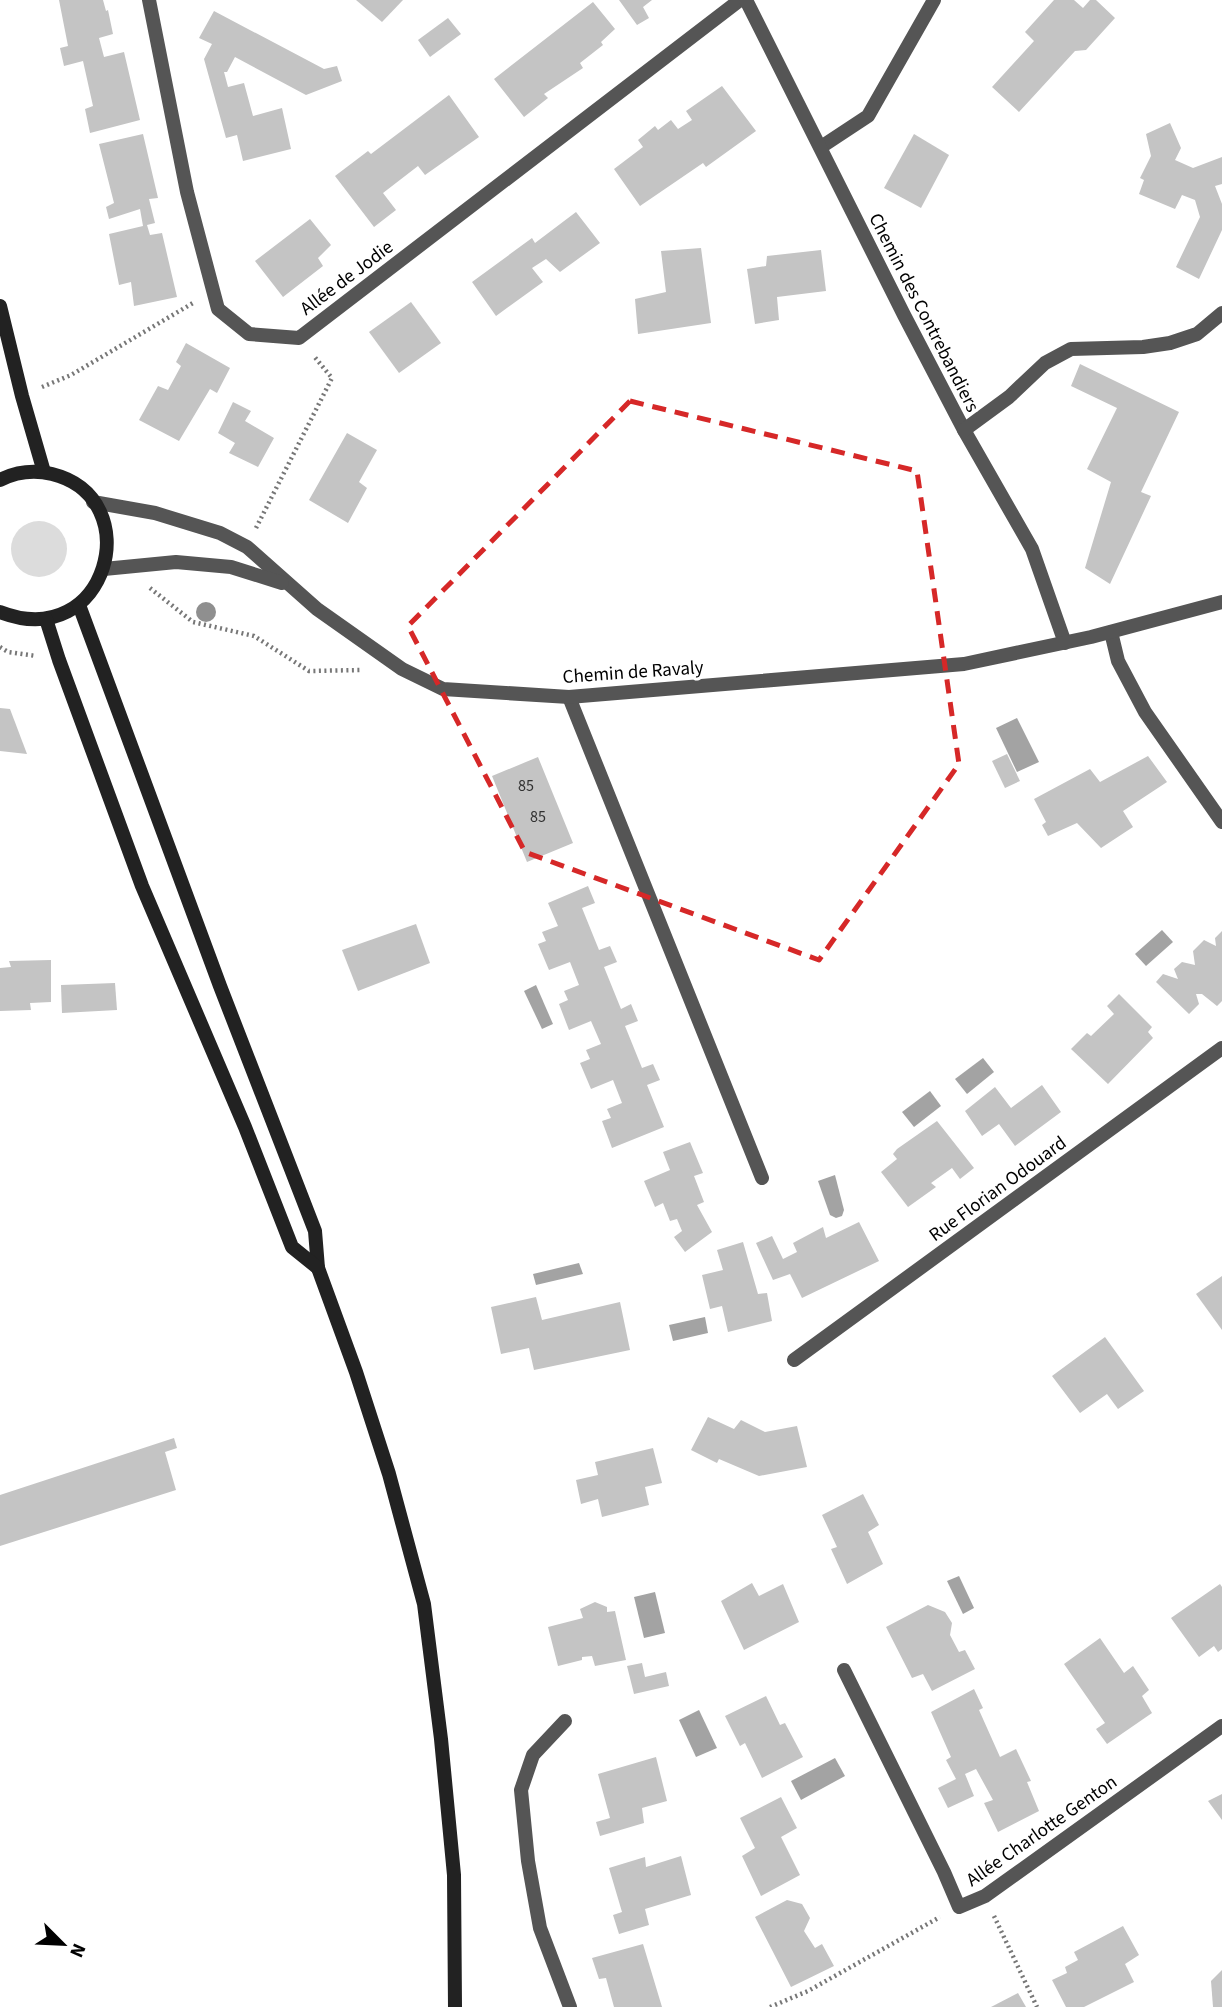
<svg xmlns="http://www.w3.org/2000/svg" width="1222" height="2007" font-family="'Source Sans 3',sans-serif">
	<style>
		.green { fill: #dcdcdc }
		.water { fill: #a3a3a3 }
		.building { fill: #c4c4c4 }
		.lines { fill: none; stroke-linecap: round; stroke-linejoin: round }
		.path { stroke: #777; stroke-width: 4.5; stroke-dasharray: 2 3.5; stroke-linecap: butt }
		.service { stroke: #555; stroke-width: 14 }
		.minor { stroke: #555; stroke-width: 14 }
		.tertiary { stroke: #555; stroke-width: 14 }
		.secondary { stroke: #222; stroke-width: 14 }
		.tree { fill: #8f8f8f }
		.marked { fill: none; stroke: #d62828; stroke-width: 5; stroke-dasharray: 14 9; stroke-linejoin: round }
		.labels { text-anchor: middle; stroke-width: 6; stroke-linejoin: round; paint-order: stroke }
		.number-label { font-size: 16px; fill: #313131 }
		.street-label { font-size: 19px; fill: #000; stroke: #fff }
	</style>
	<rect width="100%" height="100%" fill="#fff"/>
	<circle class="green" cx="39" cy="549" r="28"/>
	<g class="water">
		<path d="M1017,718L1039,762L1017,772L996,728Z"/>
		<path d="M1162,930L1173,942L1146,966L1135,954Z"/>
		<path d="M536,985L553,1024L542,1029L524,991Z"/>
		<path d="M983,1058L994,1072L967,1094L955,1079Z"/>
		<path d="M930,1091L941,1106L914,1127L902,1112Z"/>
		<path d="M835,1175L844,1210L842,1216L836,1218L830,1215L818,1181Z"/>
		<path d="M579,1263L583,1274L536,1285L533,1274Z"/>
		<path d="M705,1317L708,1333L673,1341L669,1325Z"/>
		<path d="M959,1576L974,1608L963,1614L947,1581Z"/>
		<path d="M655,1592L665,1633L644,1638L634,1597Z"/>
		<path d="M699,1710L717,1748L696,1757L679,1720Z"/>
		<path d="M835,1758L845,1776L801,1800L791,1781Z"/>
	</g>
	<g class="building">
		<path d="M59,0H103L106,11L108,10L113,34L99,38L104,57L124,52L140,120L90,133L85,109L93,106L83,61L64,66L60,48L68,46Z"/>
		<path d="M356,0H403L382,22Z"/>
		<path d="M619,0H652L643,7L649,18L637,25Z"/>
		<path d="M1054,0H1074L1083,8L1090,0H1096L1115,18L1086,50L1075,51L1019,112L992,87L1034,41L1025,32Z"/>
		<path d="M593,2L615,29L601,42L603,45L580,63L583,68L544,94L548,98L524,117L494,79Z"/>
		<path d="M214,11L324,69L337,66L342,81L306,95L235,57L227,72H224L228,87L244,83L253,116L282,108L291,149L243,161L237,135L226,138L204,59L212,44L199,38Z"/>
		<path d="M448,18L461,34L430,57L418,40Z"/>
		<path d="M722,86L756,131L706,167L703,163L640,206L614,169L643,147L638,140L655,126L658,130L671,120L678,129L692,120L686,111Z"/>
		<path d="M449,95L479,137L425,175L418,166L383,193L396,210L374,227L335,176L368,151L371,154Z"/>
		<path d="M1170,123L1181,148L1175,160L1193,168L1222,157V184L1215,186L1222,204V230L1199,279L1176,267L1200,217L1195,200L1182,195L1175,209L1139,194L1144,180L1140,178L1151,156L1146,134Z"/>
		<path d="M143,134L158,198L149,199L155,223L147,225L150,235L162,233L177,297L134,306L131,282L119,285L109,234L143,226L140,209L109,219L106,207L114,203L99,144Z"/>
		<path d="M914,134L949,155L921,208L884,188Z"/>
		<path d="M576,212L600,243L560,272L546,259L532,268L543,282L496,316L472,282L532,238L535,243Z"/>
		<path d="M310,219L331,245L318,258L323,266L283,297L255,261Z"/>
		<path d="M701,248L711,323L638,334L635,299L666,292L661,251Z"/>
		<path d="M821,250L826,291L777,297L779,320L755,324L747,269L766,266L767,256Z"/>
		<path d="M411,302L441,343L399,373L369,332Z"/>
		<path d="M186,343L230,368L217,393L210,389L179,441L139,420L158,386L168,390L181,366L176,362Z"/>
		<path d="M1080,364L1179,412L1141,492L1151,496L1110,584L1085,568L1111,482L1087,469L1117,408L1071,386Z"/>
		<path d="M233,402L251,411L245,421L274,438L258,467L229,453L235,443L218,433Z"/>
		<path d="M347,433L377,450L359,482L367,488L348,523L309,500Z"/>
		<path d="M0,708L10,709L27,754L0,751Z"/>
		<path d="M1007,754L1020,781L1005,788L992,761Z"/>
		<path d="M1148,756L1167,782L1123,811L1133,827L1101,848L1077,823L1048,836L1042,825L1046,822L1034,799L1090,769L1100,782Z"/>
		<path d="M538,757L573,843L527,862L492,776Z"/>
		<path d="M588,886L595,903L582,908L599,950L610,946L617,962L604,967L621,1009L631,1004L638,1021L625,1026L642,1068L653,1064L660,1080L647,1085L664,1127L612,1148L602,1121L611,1118L607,1109L622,1103L613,1080L591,1089L580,1063L590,1059L586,1050L601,1044L591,1021L569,1030L559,1004L568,1000L564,991L579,985L570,962L549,970L538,944L546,941L542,932L558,926L548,903Z"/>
		<path d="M416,924L430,963L358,991L342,950Z"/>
		<path d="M1222,931V1001L1217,1006L1202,994H1196L1199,1004L1189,1014L1156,982L1163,974L1178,979L1174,969L1182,962L1195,965L1193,951L1204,940L1216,946L1215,938Z"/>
		<path d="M51,960V1002L30,1003L31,1010L0,1011V968L11,967L9,961Z"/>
		<path d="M115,983L117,1010L62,1013L61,985Z"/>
		<path d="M1119,994L1152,1027L1148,1032L1153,1038L1108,1084L1071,1049L1087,1033L1091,1036L1114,1014L1107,1006Z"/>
		<path d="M1042,1085L1061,1112L1015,1146L999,1124L982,1136L965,1111L995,1087L1011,1108Z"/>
		<path d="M937,1121L974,1168L960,1179L952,1168L931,1183L936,1187L908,1207L881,1172L897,1159L893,1154L897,1149Z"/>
		<path d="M690,1142L703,1173L694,1176L704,1202L697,1205L712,1232L685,1252L674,1237L682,1231L677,1219L670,1221L663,1203L655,1207L644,1181L670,1170L663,1152Z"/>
		<path d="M859,1222L879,1261L802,1298L790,1274L773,1280L756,1243L772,1236L783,1259L797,1252L793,1243L823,1227L826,1238Z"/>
		<path d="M743,1242L758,1294L767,1293L772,1321L728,1332L722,1306L710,1309L702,1275L723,1270L717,1250Z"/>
		<path d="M1222,1276V1330L1196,1294Z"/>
		<path d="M536,1297L542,1320L620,1302L630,1350L534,1370L529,1348L501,1354L491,1307Z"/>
		<path d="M1105,1337L1144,1391L1118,1409L1107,1394L1080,1413L1052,1376Z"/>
		<path d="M708,1417L734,1429L741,1420L765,1432L797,1426L807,1467L759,1476L719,1459L717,1463L691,1450Z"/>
		<path d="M174,1438L177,1448L165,1452L176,1490L0,1546V1495Z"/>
		<path d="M653,1448L662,1483L645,1487L649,1505L602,1517L598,1499L581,1504L576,1480L598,1475L595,1462Z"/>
		<path d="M863,1494L879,1525L868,1532L883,1564L847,1584L831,1549L837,1547L822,1515Z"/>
		<path d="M752,1583L759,1596L783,1584L799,1622L744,1650L721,1601Z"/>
		<path d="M1220,1584L1222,1587V1649L1218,1652L1214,1646L1199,1657L1171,1618Z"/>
		<path d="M595,1602L607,1607V1612L615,1611L626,1660L595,1666L592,1656L582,1657V1660L558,1666L548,1627L583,1618L580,1609Z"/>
		<path d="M928,1605L945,1612L952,1623L950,1635L959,1652L965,1650L975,1669L932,1691L923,1674L912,1678L886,1627Z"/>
		<path d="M1100,1638L1124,1673L1133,1666L1149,1690L1142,1696L1152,1713L1107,1744L1096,1729L1105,1723L1064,1664Z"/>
		<path d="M642,1663L645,1677L666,1672L669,1686L634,1694L627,1666Z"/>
		<path d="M974,1689L983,1708L979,1710L1000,1757L1016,1749L1031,1781L1027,1782L1039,1811L998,1832L984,1803L993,1800L976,1769L965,1774L974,1796L948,1808L938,1788L956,1779L946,1760L951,1757L931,1712Z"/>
		<path d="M766,1696L780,1725L785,1723L803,1757L762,1778L745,1743L740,1746L725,1716Z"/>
		<path d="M656,1757L667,1801L642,1808L644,1823L600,1836L596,1822L610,1818L598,1774Z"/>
		<path d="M1222,1794V1820L1208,1801Z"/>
		<path d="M781,1797L797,1828L781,1837L800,1875L761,1896L742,1856L755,1848L740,1818Z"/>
		<path d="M681,1856L691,1895L645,1909L649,1925L619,1934L613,1915L622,1912L609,1868L645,1857L646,1867Z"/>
		<path d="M787,1900L802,1904L810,1918L804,1931L815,1948L822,1944L834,1966L791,1987L755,1917Z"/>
		<path d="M1123,1926L1139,1955L1125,1964L1134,1982L1084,2007H1066L1052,1980L1067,1973L1065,1967L1078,1960L1074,1952Z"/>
		<path d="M643,1944L662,2007H614L606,1978L599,1979L592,1958Z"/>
		<path d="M1222,1970V2007H1213L1211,1981Z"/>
		<path d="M1018,1993L1026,2007H991Z"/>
	</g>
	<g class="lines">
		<g class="path">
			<path d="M42,387L71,375L193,303"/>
			<path d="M256,528L332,378L313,355"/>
			<path d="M150,588L193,622L254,636L309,671L362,670"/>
			<path d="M0,647L8,652L36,656"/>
			<path d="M994,1916L1037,2007"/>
			<path d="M770,2007L808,1991L940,1917"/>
		</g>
		<g class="service">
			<path d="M821,147L868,116L934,0"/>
			<path d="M569,697L762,1178"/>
		</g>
		<g class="minor">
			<path d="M149,0L187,192L218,309L249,334L299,338L740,0"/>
			<path d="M746,0L904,315L964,430L1032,549L1065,643"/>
			<path d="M964,430L1009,397L1045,363L1071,349L1143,347L1170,343L1197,334L1222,313"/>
			<path d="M1111,632L1118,661L1145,712L1222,822"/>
			<path d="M794,1360L1222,1048"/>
			<path d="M844,1670L944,1872L959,1907L985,1896L1222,1726"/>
			<path d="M565,1721L533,1755L521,1790L528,1861L540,1928L570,2007"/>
		</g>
		<g class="tertiary">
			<path d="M93,502L155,513L220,533L247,547L317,609L402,669L443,689L569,697L964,664L1091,637L1222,602"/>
			<path d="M104,569L176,562L231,567L282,583"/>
		</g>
		<g class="secondary">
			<path d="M0,306L22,396L44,472"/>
			<path d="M0,480C16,472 35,470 52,474C149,498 108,654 0,612"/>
			<path d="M79,605L220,986L315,1231L318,1268L356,1372L389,1474L424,1604L441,1739L454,1875L455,2007"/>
			<path d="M46,619L59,660L142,886L245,1127L292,1247L318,1268"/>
		</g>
	</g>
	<circle class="tree" cx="206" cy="612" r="10"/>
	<path class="marked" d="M630,401L917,471L959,764L819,960L525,852L408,626Z"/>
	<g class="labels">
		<g class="number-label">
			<text x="526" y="791">85</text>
			<text x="538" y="822">85</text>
		</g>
		<g class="street-label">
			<text transform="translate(346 277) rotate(-37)" y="7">Allée de Jodie</text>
			<text transform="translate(925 312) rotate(63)" y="7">Chemin des Contrebandiers</text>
			<text transform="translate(633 671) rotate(-4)" y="7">Chemin de Ravaly</text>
			<text transform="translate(997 1188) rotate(-36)" y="7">Rue Florian Odouard</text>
			<text transform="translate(1041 1830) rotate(-35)" y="7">Allée Charlotte Genton</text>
		</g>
	</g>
	<g transform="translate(63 1944) rotate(114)" stroke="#ffffff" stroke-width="5" paint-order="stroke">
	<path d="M0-5L12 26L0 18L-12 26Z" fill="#000000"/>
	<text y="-10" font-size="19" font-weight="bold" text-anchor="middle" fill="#000000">N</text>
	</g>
</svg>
